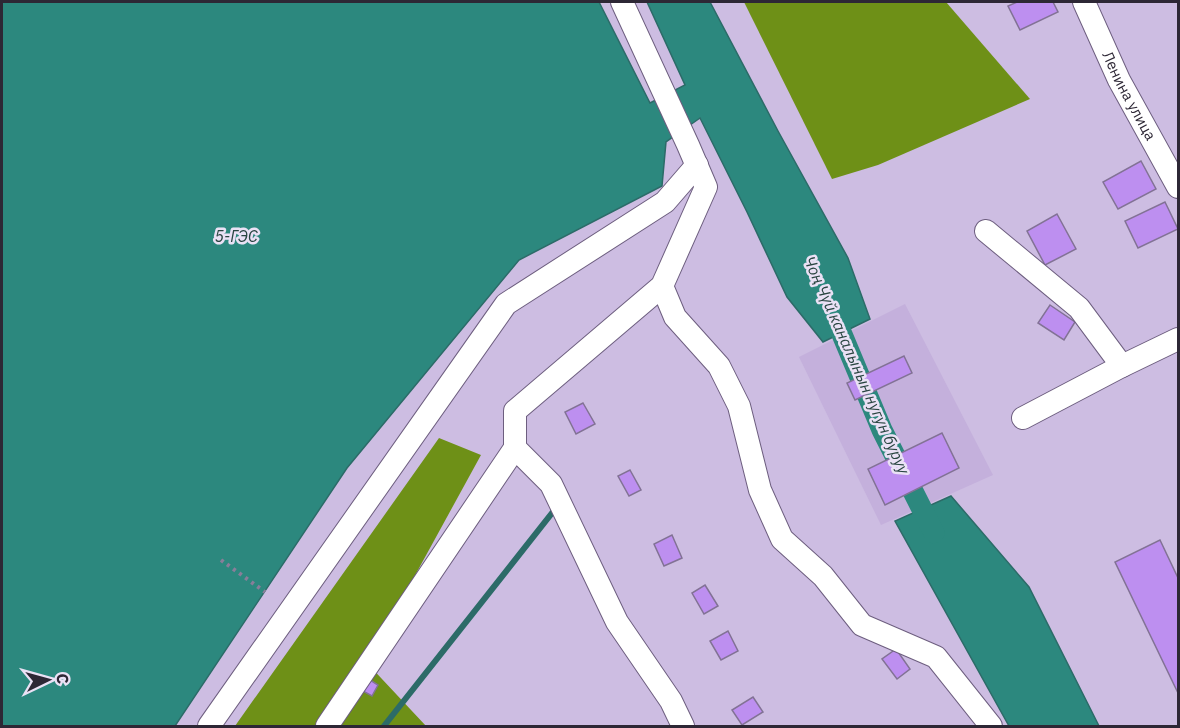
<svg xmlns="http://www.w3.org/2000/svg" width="1180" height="728" font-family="'IBM Plex Sans',sans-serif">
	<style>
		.built { fill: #c4b0dc }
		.forest { fill: #6e9017 }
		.water { fill: #2c887e; stroke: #2c6b68; stroke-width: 1.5 }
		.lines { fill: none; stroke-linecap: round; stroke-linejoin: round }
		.stream { stroke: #2c6b68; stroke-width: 6 }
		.canal { stroke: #2c887e; stroke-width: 21 }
		.building { fill: #bd8ff0; stroke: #827295; stroke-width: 1.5 }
		.minor-casing { stroke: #6d5e7f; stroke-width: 24 }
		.path { stroke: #897e99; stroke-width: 4; stroke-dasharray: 3 4.5; stroke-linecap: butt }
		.minor { stroke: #fff; stroke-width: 22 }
		.labels { text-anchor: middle; stroke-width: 5; stroke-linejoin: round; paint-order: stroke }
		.street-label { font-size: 15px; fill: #2d2735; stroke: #eae1f5 }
		.water-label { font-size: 16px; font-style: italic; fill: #294541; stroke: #eae1f5 }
	</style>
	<rect width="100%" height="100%" fill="#cdbde2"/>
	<path class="built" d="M905,304L993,475L881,525L799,357Z"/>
	<g class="forest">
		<path d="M744,2H946L1030,99L878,165L832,179Z"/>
		<path d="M439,438L481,455L367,663L426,726H235Z"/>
	</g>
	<g class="water">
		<path d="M2,2H599L650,103L685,85L647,2H710L778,131L848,258L870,319L823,342L787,297L747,212L700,118L666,142L662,186L519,260L347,468L175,726H2Z"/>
		<path d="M951,496L1029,587L1099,726H1009L895,521Z"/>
	</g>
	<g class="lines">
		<path class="stream" d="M384,726L556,508"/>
		<path class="canal" d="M831,308L882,430L934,533"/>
	</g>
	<g class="building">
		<path d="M1017,2H1053L1058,12L1020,30L1008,6Z"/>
		<path d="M1141,161L1156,189L1118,209L1103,182Z"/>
		<path d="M1165,202L1178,229L1138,248L1125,221Z"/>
		<path d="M1057,214L1076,249L1045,265L1027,231Z"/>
		<path d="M1050,305L1075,322L1064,340L1038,323Z"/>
		<path d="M904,356L912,373L855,400L847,383Z"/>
		<path d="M583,403L595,424L576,434L565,412Z"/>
		<path d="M942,433L959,468L885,505L868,469Z"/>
		<path d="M630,470L641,490L629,496L618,476Z"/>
		<path d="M672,535L682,558L664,566L654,544Z"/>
		<path d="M1160,540L1178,578V693L1115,562Z"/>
		<path d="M705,585L718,606L704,614L692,593Z"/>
		<path d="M728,631L738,651L721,660L710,641Z"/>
		<path d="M896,649L910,669L897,679L882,659Z"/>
		<path d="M367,678L378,685L372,696L361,690Z"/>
		<path d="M753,697L763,712L742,725L732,710Z"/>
	</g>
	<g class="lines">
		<g class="minor-casing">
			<g id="minor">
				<path d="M622,2L688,145L706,187L662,286L515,411V448L551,484L617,622L671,701L683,726"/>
				<path id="s1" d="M1084,2L1119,80L1178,187"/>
				<path d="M986,231L1079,308L1122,366"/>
				<path d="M662,286L675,317L719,366L739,406L760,490L782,539L823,576L862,625L936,657L991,726"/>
				<path d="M1023,418L1122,366L1178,339"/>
				<path d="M209,726L506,304L665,202L697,165"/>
				<path d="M327,726L515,448"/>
			</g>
		</g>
		<path class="path" d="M221,560L265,592"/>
		<use href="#minor" class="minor"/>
	</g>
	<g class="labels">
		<g class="street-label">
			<text dy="5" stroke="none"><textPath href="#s1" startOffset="104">Ленина улица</textPath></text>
		</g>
		<g class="water-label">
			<text x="236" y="242">5-ГЭС</text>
			<text transform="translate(857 365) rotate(66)" y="6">Чоң Чүй каналынын нугун буруу</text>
		</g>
	</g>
	<rect width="1180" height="728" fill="none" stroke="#2d2735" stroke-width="6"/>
	<g transform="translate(48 680) rotate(85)" stroke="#eae1f5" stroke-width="4.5" paint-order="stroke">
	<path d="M0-4.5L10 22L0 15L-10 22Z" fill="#2d2735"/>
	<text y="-9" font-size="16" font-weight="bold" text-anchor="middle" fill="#2d2735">С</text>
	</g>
</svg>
